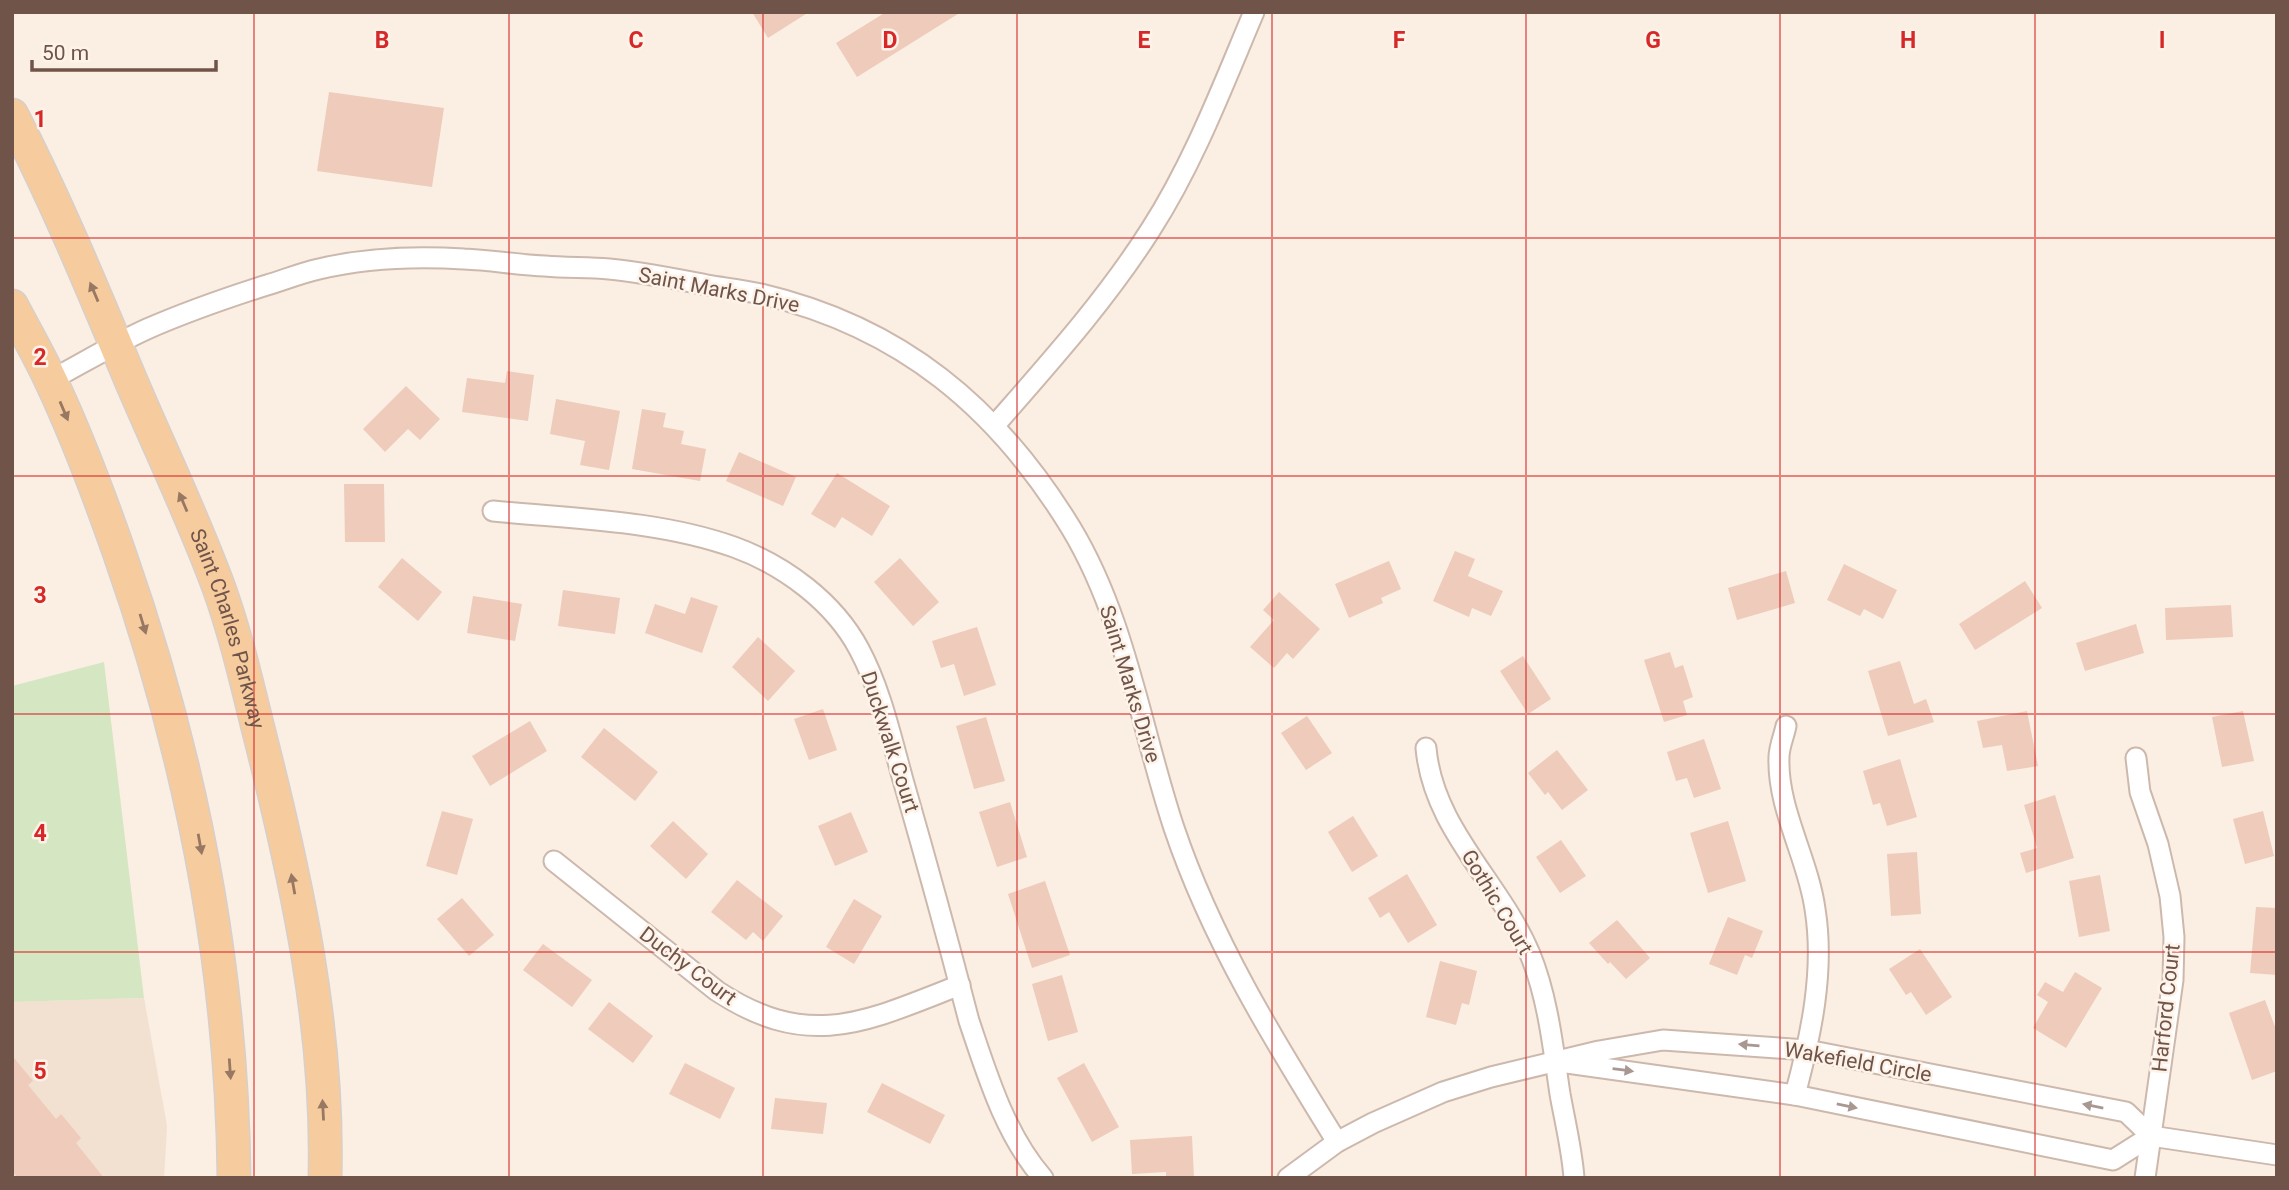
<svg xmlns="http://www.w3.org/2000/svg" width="2289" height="1190" font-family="Roboto,sans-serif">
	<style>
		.residential { fill: #f2e0d1 }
		.green { fill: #d5e7c2 }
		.building { fill: #eecbbb }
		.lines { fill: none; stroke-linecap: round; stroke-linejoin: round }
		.street-casing { stroke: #cdb8ad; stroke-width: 23 }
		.primary-casing { stroke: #d7cfcc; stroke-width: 35 }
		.street { stroke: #fff; stroke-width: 19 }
		.primary { stroke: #f6cc9e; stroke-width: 32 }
		.oneway { fill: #987863 }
		.oneway2 { fill: #a99892 }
		.grid { fill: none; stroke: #d62828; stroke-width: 2; stroke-opacity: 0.55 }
		.labels { text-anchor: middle; stroke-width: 5; stroke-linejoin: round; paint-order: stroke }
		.street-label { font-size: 21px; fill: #70544a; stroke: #fef3e8 }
		.grid-label { font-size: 23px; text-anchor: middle; font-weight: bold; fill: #d62828; stroke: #fef3e8; stroke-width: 5; stroke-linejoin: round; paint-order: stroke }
	</style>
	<rect width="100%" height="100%" fill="#faefe2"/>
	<path class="residential" d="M144,998L167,1126L164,1178H12V1002Z"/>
	<path class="green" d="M104,662L144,998L12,1002V686Z"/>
	<g class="building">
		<path d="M752,12H809L768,38Z"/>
		<path d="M886,12H961L857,77L836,43Z"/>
		<path d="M329,92L444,108L432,187L317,171Z"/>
		<path d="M507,371L534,375L528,421L462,412L467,378L505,383Z"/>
		<path d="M406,386L440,419L420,440L408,429L385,452L363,429Z"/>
		<path d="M556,399L620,411L609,470L580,465L585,441L550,434Z"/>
		<path d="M642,409L666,413L663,427L684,431L681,444L706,449L700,481L632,469Z"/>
		<path d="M739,452L796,477L783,506L726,481Z"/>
		<path d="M837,473L890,506L872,536L842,517L835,528L811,514Z"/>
		<path d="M344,484H384L385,542H345Z"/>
		<path d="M1455,551L1475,559L1468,576L1503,591L1491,616L1472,608L1469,617L1433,601Z"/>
		<path d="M402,558L442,592L418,621L378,587Z"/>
		<path d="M900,558L939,602L913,626L874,582Z"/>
		<path d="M1389,561L1401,589L1381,598L1383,603L1349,618L1335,584Z"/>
		<path d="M1844,564L1897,590L1883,619L1864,609L1860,616L1827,600Z"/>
		<path d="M1786,571L1795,603L1737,620L1728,588Z"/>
		<path d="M2025,581L2042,608L1975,650L1959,624Z"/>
		<path d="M563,590L620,598L615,634L558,626Z"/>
		<path d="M1279,592L1320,629L1293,659L1287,653L1274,668L1250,647L1274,620L1263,610Z"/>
		<path d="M473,596L522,604L515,641L467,633Z"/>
		<path d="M691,597L718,606L702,653L645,633L655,604L685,614Z"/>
		<path d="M2231,605L2233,637L2166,640L2165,608Z"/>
		<path d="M2136,624L2144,653L2085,671L2076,643Z"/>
		<path d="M977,627L996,685L964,696L954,664L941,668L932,641Z"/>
		<path d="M758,637L795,671L768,701L732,667Z"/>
		<path d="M1670,652L1675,668L1683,665L1693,697L1683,701L1687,715L1664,722L1644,660Z"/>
		<path d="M1523,656L1551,699L1528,714L1500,671Z"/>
		<path d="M1900,661L1914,704L1926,699L1934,722L1888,736L1868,671Z"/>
		<path d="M823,709L837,750L809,760L794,719Z"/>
		<path d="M2027,711L2038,766L2007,771L2002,745L1983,748L1977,721Z"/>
		<path d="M2243,711L2254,761L2222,767L2212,717Z"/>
		<path d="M1307,716L1332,753L1306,770L1281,733Z"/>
		<path d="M986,717L1005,781L974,789L956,726Z"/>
		<path d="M530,721L547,751L490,786L472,756Z"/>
		<path d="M604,728L658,772L635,801L581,757Z"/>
		<path d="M1704,739L1721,789L1694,798L1687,778L1676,781L1667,752Z"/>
		<path d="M1557,750L1588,790L1562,810L1548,792L1545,795L1528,773Z"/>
		<path d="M1900,759L1917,817L1887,826L1880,803L1873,805L1863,771Z"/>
		<path d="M2055,795L2074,858L2026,873L2020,853L2037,848L2024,805Z"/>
		<path d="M1010,802L1027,857L997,867L979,812Z"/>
		<path d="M442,811L473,819L457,875L426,866Z"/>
		<path d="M2263,811L2274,856L2245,864L2233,819Z"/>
		<path d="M851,812L868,852L835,866L818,826Z"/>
		<path d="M1353,816L1378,856L1352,872L1328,832Z"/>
		<path d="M673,821L708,854L686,879L650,846Z"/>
		<path d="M1728,821L1746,881L1708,893L1690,833Z"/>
		<path d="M1561,840L1586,876L1560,893L1536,857Z"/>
		<path d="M1917,852L1921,914L1891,916L1887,854Z"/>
		<path d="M1407,874L1437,925L1408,943L1389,912L1380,918L1368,898Z"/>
		<path d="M2100,875L2110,931L2079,937L2069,881Z"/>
		<path d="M737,880L783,916L763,941L753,932L746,940L711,912Z"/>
		<path d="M1045,881L1070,955L1032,968L1008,894Z"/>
		<path d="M462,898L494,935L469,956L437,919Z"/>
		<path d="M854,899L882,916L854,964L826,947Z"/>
		<path d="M2256,907L2277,908V975L2250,973Z"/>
		<path d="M1728,917L1763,931L1752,958L1745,955L1737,975L1709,964Z"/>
		<path d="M1617,920L1650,958L1626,979L1610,962L1608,964L1589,943Z"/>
		<path d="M543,944L592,980L572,1007L523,970Z"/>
		<path d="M1920,949L1952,997L1926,1015L1911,992L1906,995L1889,969Z"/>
		<path d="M1440,961L1477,971L1469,1005L1462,1003L1456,1025L1426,1017Z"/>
		<path d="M2075,972L2102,988L2066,1048L2033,1028L2048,1002L2037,995L2045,982L2063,992Z"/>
		<path d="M1062,975L1078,1032L1048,1041L1032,984Z"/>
		<path d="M2265,1000L2277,1032V1071L2252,1080L2229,1013Z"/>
		<path d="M609,1002L653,1036L633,1063L588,1029Z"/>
		<path d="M14,1058L33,1081L28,1085L56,1119L61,1114L81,1138L76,1143L104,1178H18L12,1171Z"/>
		<path d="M685,1063L735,1088L720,1119L669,1094Z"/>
		<path d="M1084,1063L1119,1127L1092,1142L1057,1078Z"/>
		<path d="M882,1083L945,1115L930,1144L867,1112Z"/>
		<path d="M775,1098L827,1103L823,1134L771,1129Z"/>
		<path d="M1192,1136L1194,1178H1166V1172L1132,1174L1130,1140Z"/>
	</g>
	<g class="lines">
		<g class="street-casing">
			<g id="street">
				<path d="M51,380C83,363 114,344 147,329C186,312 226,298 267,285C284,280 301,273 319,269C365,258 416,256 464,259C491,260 518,265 545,266C566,268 588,267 609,269C642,272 675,279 707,285C725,288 744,290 761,294C901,327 997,407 1071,528C1126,619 1141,729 1174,828C1212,941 1275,1042 1337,1142"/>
				<path d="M995,425C1050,362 1106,300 1151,229C1194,162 1223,85 1254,12"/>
				<path d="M493,511C573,519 658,520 734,547C784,565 834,602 859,649C881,690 891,737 903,780C926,860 948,940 969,1021C987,1074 1005,1135 1043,1178"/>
				<path d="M1786,726C1784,736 1779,747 1779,757C1777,809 1808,858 1815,909C1825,971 1811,1035 1795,1095"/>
				<path d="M1426,748C1433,829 1500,882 1530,954C1548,998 1553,1047 1560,1094C1565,1122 1572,1150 1574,1178"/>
				<path d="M2136,758L2140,792L2158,844L2170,896L2174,937L2173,980L2145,1178"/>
				<path d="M554,861L717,991C810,1052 867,1021 960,985"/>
				<path d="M1567,1063L1795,1095L2113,1160L2151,1136"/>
				<path d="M1288,1178L1337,1142L1373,1123L1443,1092L1491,1077L1599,1051L1663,1040L1807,1050L2126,1112L2151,1136L2277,1155"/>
			</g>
		</g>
		<g class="primary-casing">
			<g id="primary">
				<path id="s1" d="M12,115C56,200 92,288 129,376C159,447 193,517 219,588C237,638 248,689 261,740C297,882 329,1030 325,1178"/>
				<path d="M12,306C25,331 39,355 51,381C77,436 99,495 119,552C190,754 232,964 234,1178"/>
			</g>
		</g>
		<use href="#street" class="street"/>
		<use href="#primary" class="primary"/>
	</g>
	<defs><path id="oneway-solid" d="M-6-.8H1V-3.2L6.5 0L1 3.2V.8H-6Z" transform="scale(1.75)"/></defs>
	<g class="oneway">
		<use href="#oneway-solid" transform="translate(94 292) rotate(-113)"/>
		<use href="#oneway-solid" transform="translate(64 411) rotate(67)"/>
		<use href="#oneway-solid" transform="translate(183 502) rotate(-113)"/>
		<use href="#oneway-solid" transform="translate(143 624) rotate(73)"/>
		<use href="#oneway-solid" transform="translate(200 844) rotate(80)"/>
		<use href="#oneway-solid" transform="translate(293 884) rotate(-100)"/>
		<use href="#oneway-solid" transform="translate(230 1069) rotate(86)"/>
		<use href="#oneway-solid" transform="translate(323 1110) rotate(-93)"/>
	</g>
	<g class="oneway2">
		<use href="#oneway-solid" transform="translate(1749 1045) rotate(-175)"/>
		<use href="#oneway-solid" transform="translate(1623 1070) rotate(7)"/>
		<use href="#oneway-solid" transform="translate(1847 1106) rotate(12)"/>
		<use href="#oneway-solid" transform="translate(2093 1106) rotate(-169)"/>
	</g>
	<path class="grid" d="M254,12V1178M509,12V1178M763,12V1178M1017,12V1178M1272,12V1178M1526,12V1178M1780,12V1178M2035,12V1178M12,238H2277M12,476H2277M12,714H2277M12,952H2277"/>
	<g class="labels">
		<g class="street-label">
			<text transform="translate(719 290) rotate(11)" y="7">Saint Marks Drive</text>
			<text dy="7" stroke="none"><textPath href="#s1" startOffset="558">Saint Charles Parkway</textPath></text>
			<text transform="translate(1130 684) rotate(73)" y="7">Saint Marks Drive</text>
			<text transform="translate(890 742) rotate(72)" y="7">Duckwalk Court</text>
			<text transform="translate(1497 902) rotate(59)" y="7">Gothic Court</text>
			<text transform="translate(688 966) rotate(37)" y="7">Duchy Court</text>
			<text transform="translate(2166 1008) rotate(-84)" y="7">Harford Court</text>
			<text transform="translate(1858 1062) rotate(10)" y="7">Wakefield Circle</text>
		</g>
	</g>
	<g class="grid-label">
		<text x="382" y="48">B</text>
		<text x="636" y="48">C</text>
		<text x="890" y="48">D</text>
		<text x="1144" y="48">E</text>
		<text x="1399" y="48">F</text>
		<text x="1653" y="48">G</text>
		<text x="1908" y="48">H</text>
		<text x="2162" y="48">I</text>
		<text x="40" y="127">1</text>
		<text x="40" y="365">2</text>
		<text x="40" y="603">3</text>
		<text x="40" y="841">4</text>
		<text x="40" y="1079">5</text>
	</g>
	<rect width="2289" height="1190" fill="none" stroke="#70544a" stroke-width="28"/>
	<path d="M32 60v10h184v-10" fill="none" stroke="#70544a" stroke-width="3.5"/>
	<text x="42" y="60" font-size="21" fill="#70544a" stroke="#fef3e8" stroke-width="5" paint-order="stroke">50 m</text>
</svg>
